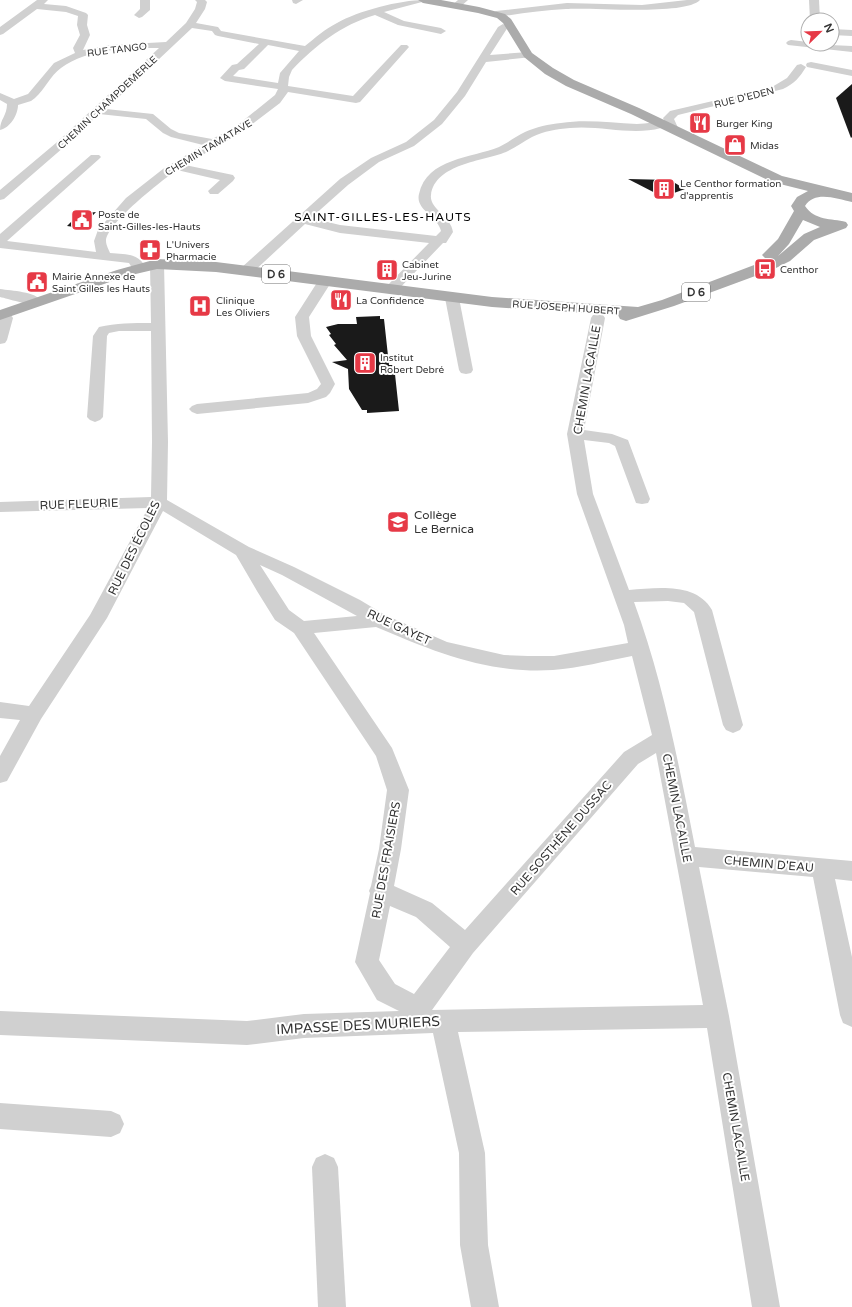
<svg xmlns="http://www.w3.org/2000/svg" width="852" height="1307" font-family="'Varela Round',sans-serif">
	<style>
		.building { fill: #1a1a1a }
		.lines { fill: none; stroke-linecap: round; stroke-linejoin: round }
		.minor { fill: #d0d0d0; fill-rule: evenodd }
		.major { fill: #ababab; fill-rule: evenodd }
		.labels { text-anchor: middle; stroke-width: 4; stroke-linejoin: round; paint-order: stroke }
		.far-street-label { font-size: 10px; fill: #333; stroke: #fff }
		.far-poi-label { font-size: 10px; fill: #333; stroke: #fff; text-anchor: start }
		.shield { fill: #fff; stroke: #707070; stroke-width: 1 }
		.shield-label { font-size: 11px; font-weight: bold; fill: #333 }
		.far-quarter-label { font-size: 12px; letter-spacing: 1px; fill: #000; stroke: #fff }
		.street-label { font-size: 12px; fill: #333; stroke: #fff }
		.poi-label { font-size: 12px; fill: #333; stroke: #fff; text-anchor: start }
		.near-street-label { font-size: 14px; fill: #333; stroke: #fff }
	</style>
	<rect width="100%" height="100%" fill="#fff"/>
	<g class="building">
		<path d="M852,84V137L851,138L836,98Z"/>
		<path d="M628,179L670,180L685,189L663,197Z"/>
		<path d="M96,212L81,228L67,226L79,214Z"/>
		<path d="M384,263L398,265L391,276L377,274Z"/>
		<path d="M380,316V319H384L389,365H394L399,411L367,413V410H362L349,389L348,369L332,362L347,360L334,345L336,344L329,335L331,334L326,327L338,324H357L356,317Z"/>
	</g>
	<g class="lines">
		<g class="minor">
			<path d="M37,0H48L44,4L66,6L86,13L88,15L87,25L90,35L83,50L111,45L166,42L186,23L195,9L197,2L195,0H205L207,2L205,9L196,23L218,27L221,31L305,46C315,38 325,29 337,23C358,11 400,0 424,0L422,2L384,12L404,21L441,28L446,31L441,34L398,25L375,15C341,25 316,45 292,70L289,77L288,86L353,96L401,45H407L409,47L360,102L356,103L288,92L280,103L242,132L185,165L233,175L235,178L233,181L218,194H210L208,191L220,180L177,170C162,180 106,224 106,241C106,245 109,250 110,253C126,255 138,252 146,268L144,271H134L129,263L0,248V234L91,155H99L101,157L99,159L7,241L96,252L94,241L98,230L126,198L163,169L203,145L171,137L163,133L146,119L99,114L64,147L4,199L0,200V190L56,143L159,48C128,48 88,48 61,68C50,76 45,89 35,98L31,101L18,105C18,115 10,128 0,130C0,119 7,116 7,104L0,100V93L14,99L28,94L54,63L75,53L73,48L80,35L77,25L78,16L66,12L37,9L3,34L0,35V27ZM192,28L212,31L215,35L218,36L259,44L237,64L232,65L220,78L225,81L278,89L275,95L234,128L212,139L179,133L171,129L153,114L106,109ZM268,45L299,51L280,73L278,83L233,76L239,70L244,69Z"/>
			<path d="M140,0H150V10L142,17L139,18L134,15L140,9Z"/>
			<path d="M292,0H303L296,4L293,3Z"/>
			<path d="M458,0H468L459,8H453L451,6Z"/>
			<path d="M687,0H700C685,16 591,7 566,9C543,10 519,14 496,17L491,14L496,11L567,3L642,5Z"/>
			<path d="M809,0H819L820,20H810Z"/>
			<path d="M503,24L508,27L490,55L528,52L533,55L532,57L486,62L465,96L442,124L414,146L379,162L348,185L311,218L340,225L436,236L441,231C438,216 415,210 419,194C427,158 472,158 499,147C508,143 516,136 525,132C536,127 549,124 561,123C586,119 611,123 637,124C644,124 658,120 663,126L661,128C632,136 600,125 570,128C557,129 544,131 532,137C523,142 515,148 506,152C483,161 435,164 431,195C429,209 451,216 453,232L446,243H443L396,292H386L384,289L429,243L340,233L305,224L251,274H241L239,271L241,268L340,179L371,158L406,142L434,120L457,92L498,27Z"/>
			<path d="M832,29L852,30V36L832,35Z"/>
			<path d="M791,40L808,42V44L852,46V52L788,45L786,43L788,41Z"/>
			<path d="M811,62L852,70V76L807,67L806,65L807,63Z"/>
			<path d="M801,64L806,67C800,77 794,84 783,89L678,115L674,119L679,130L677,132H669L663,118L670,111L772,87L787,78L797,65Z"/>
			<path d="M157,260L162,261L164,264L168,442L167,500L249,547L294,567L360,600L385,615L447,642L504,655L528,656H554L628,643L624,625L577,494L567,434L591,318L593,315L598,314L603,315L605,318L584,430L612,434L628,440L650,499L648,503L642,504L636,503L615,446L609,443L584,440L593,494L629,590C657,588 696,582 712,610L743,725L740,730L733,733L726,730L723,725L694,612L684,603L668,601L634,602C663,681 679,765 695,847L852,861V881L835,879L852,957V1027L843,1023L840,1015L813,877L699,867L729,1016L780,1307H752L707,1028L458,1032L485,1153L488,1245L499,1307H471L460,1245L459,1153L433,1033L304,1038L247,1045L0,1035V1011L247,1021L304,1014L399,1011L377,1000L355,962L370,893L369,891L371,886L379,849L387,790L376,756L294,633L275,620L257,591L236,555L163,511L107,618L41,719L7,781L0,783V756L20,720L0,718V702L29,706L90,615L148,508L0,512V502L151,497L152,442L151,331H119L109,333L107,336L103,417L100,420L95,422L90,420L87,417L93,336L99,327C116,323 133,323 151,323L150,264L152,261ZM260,565L282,575L357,616L304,621L289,610ZM376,627C435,652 488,674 553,670C579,668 606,661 632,656L652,735L624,752L465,930L432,903L394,886L401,849L409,790L392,748L314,633ZM656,753L703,1005L432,1010L473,953L638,764ZM390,906L416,917L450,947L414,994L395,984L379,960Z"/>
			<path d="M325,277L330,278L332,281L309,317L311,336L335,384L330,393L326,397L308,403L197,414L192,412L189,409L192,406L197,404L308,393L317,389L321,384L297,336L295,317L320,278Z"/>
			<path d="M0,289C12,291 35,291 43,302L41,305C34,307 9,299 0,297Z"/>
			<path d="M452,294L457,295L459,298L473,370L471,373L466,374L461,373L459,370L445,298L447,295Z"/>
			<path d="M3,310L8,311L13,318L7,340L5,343L0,344V311Z"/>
			<path d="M0,1103L111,1111L120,1115L124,1124L120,1133L111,1137L0,1129Z"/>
			<path d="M325,1154L334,1158L338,1167L346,1307H318L312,1167L316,1158Z"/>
		</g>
		<path class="major" d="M418,0H441L479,7L505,14L511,19L532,53L553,68L574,80L639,108L782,176L852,193V202C837,199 815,190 805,206C815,221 831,218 846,222L848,225L846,228L814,240L790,261L774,269L674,306L626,321L620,319L618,315L492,307L216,272L157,269L127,276L0,320V310L117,270L157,259L216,262L492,297L638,307L662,300L770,259L765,258L762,255L778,239L794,211L791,206L797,197L808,191L772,182L631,114L566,86L545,74L524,57L503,23L497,18L478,13L423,3ZM803,220L820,227L804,234L778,256L789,244Z"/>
	</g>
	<defs>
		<g id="restaurant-square" transform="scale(1.15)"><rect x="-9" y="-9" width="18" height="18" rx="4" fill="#e63946" stroke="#fff"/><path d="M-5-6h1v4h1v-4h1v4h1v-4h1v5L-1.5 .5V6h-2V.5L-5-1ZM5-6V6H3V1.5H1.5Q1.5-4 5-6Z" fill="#fff"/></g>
		<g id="shop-square" transform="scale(1.15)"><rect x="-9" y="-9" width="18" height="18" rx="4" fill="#e63946" stroke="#fff"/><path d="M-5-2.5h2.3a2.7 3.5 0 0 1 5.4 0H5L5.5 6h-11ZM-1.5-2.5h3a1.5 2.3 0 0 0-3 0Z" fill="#fff"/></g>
		<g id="building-square" transform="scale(1.15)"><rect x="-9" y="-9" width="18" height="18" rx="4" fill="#e63946" stroke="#fff"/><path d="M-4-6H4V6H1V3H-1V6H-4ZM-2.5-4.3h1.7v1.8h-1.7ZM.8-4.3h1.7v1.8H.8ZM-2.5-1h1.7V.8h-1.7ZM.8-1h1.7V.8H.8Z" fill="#fff"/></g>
		<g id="civic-square" transform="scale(1.15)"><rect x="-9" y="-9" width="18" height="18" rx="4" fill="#e63946" stroke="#fff"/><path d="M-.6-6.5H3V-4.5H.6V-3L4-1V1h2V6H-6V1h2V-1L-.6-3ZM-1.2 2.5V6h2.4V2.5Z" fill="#fff"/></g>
		<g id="pharmacy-square" transform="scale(1.15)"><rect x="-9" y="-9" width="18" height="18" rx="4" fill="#e63946" stroke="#fff"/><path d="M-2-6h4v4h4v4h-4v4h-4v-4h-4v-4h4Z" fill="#fff"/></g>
		<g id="bus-square" transform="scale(1.15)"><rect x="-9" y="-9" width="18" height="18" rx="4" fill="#e63946" stroke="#fff"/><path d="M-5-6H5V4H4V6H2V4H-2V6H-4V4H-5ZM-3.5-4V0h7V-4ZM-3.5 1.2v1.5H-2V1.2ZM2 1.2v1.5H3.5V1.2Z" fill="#fff"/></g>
		<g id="hospital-square" transform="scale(1.15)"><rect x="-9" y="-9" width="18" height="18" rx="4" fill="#e63946" stroke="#fff"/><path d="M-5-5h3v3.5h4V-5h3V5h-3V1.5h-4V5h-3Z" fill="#fff"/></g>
		<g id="school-square" transform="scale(1.15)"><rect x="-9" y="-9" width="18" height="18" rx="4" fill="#e63946" stroke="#fff"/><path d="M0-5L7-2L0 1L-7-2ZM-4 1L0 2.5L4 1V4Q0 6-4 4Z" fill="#fff"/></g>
	</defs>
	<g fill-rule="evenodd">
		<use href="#restaurant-square" x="700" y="123"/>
		<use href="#shop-square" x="735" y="145"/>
		<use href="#building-square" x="664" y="189"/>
		<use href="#civic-square" x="82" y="220"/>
		<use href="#pharmacy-square" x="150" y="250"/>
		<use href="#bus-square" x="765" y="269"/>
		<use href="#building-square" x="387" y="270"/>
		<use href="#civic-square" x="37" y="282"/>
		<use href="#restaurant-square" x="341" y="300"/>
		<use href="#hospital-square" x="200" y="306"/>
		<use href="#building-square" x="365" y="363"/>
		<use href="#school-square" x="398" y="522"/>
	</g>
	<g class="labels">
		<g class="far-street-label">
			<text transform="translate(117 49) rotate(-7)" y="4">RUE TANGO</text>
			<text transform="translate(744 97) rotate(-14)" y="4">RUE D'EDEN</text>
			<text transform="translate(107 102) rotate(-43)" y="4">CHEMIN CHAMPDEMERLE</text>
			<text transform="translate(208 147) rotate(-31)" y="4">CHEMIN TAMATAVE</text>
			<text transform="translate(566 307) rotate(4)" y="4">RUE JOSEPH HUBERT</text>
		</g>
		<g class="far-poi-label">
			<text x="716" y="127">Burger King</text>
			<text x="750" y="149">Midas</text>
			<text x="680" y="187">Le Centhor formation<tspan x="680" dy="12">d'apprentis</tspan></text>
			<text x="98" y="218">Poste de<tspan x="98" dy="12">Saint-Gilles-les-Hauts</tspan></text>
			<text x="166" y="248">L'Univers<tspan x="166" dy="12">Pharmacie</tspan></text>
			<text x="402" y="268">Cabinet<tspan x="402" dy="12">Jeu-Jurine</tspan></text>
			<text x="780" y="273">Centhor</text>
			<text x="52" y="280">Mairie Annexe de<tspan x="52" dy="12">Saint Gilles les Hauts</tspan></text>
			<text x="216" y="304">Clinique<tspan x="216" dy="12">Les Oliviers</tspan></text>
			<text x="356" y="304">La Confidence</text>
			<text x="380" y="361">Institut<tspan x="380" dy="12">Robert Debré</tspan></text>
		</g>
		<g class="shield">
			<rect x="262" y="265" width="28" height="18" rx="3"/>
			<rect x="682" y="283" width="28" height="18" rx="3"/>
		</g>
		<g class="shield-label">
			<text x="276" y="278">D 6</text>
			<text x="696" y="296">D 6</text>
		</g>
		<g class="far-quarter-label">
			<text x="383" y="221">SAINT-GILLES-LES-HAUTS</text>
		</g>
		<g class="street-label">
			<text transform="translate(587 380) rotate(-80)" y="4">CHEMIN LACAILLE</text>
			<text transform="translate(79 504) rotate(-2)" y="4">RUE FLEURIE</text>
			<text transform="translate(134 548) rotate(-64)" y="4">RUE DES ÉCOLES</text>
			<text transform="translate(399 627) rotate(25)" y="4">RUE GAYET</text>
			<text transform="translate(677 808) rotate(79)" y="4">CHEMIN LACAILLE</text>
			<text transform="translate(561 838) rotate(-49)" y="4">RUE SOSTHÈNE DUSSAC</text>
			<text transform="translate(386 860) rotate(-80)" y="4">RUE DES FRAISIERS</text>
			<text transform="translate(769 864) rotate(5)" y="4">CHEMIN D'EAU</text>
			<text transform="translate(736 1127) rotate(80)" y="4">CHEMIN LACAILLE</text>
		</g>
		<g class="poi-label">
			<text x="414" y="519">Collège<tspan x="414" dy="14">Le Bernica</tspan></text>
		</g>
		<g class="near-street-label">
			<text transform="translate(358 1025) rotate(-3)" y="5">IMPASSE DES MURIERS</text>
		</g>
	</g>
	<g transform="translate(820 32) rotate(67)"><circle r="19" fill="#ffffff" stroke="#adadad"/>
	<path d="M0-3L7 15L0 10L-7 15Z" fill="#e63946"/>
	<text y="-6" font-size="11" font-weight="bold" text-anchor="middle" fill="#333333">N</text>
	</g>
</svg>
